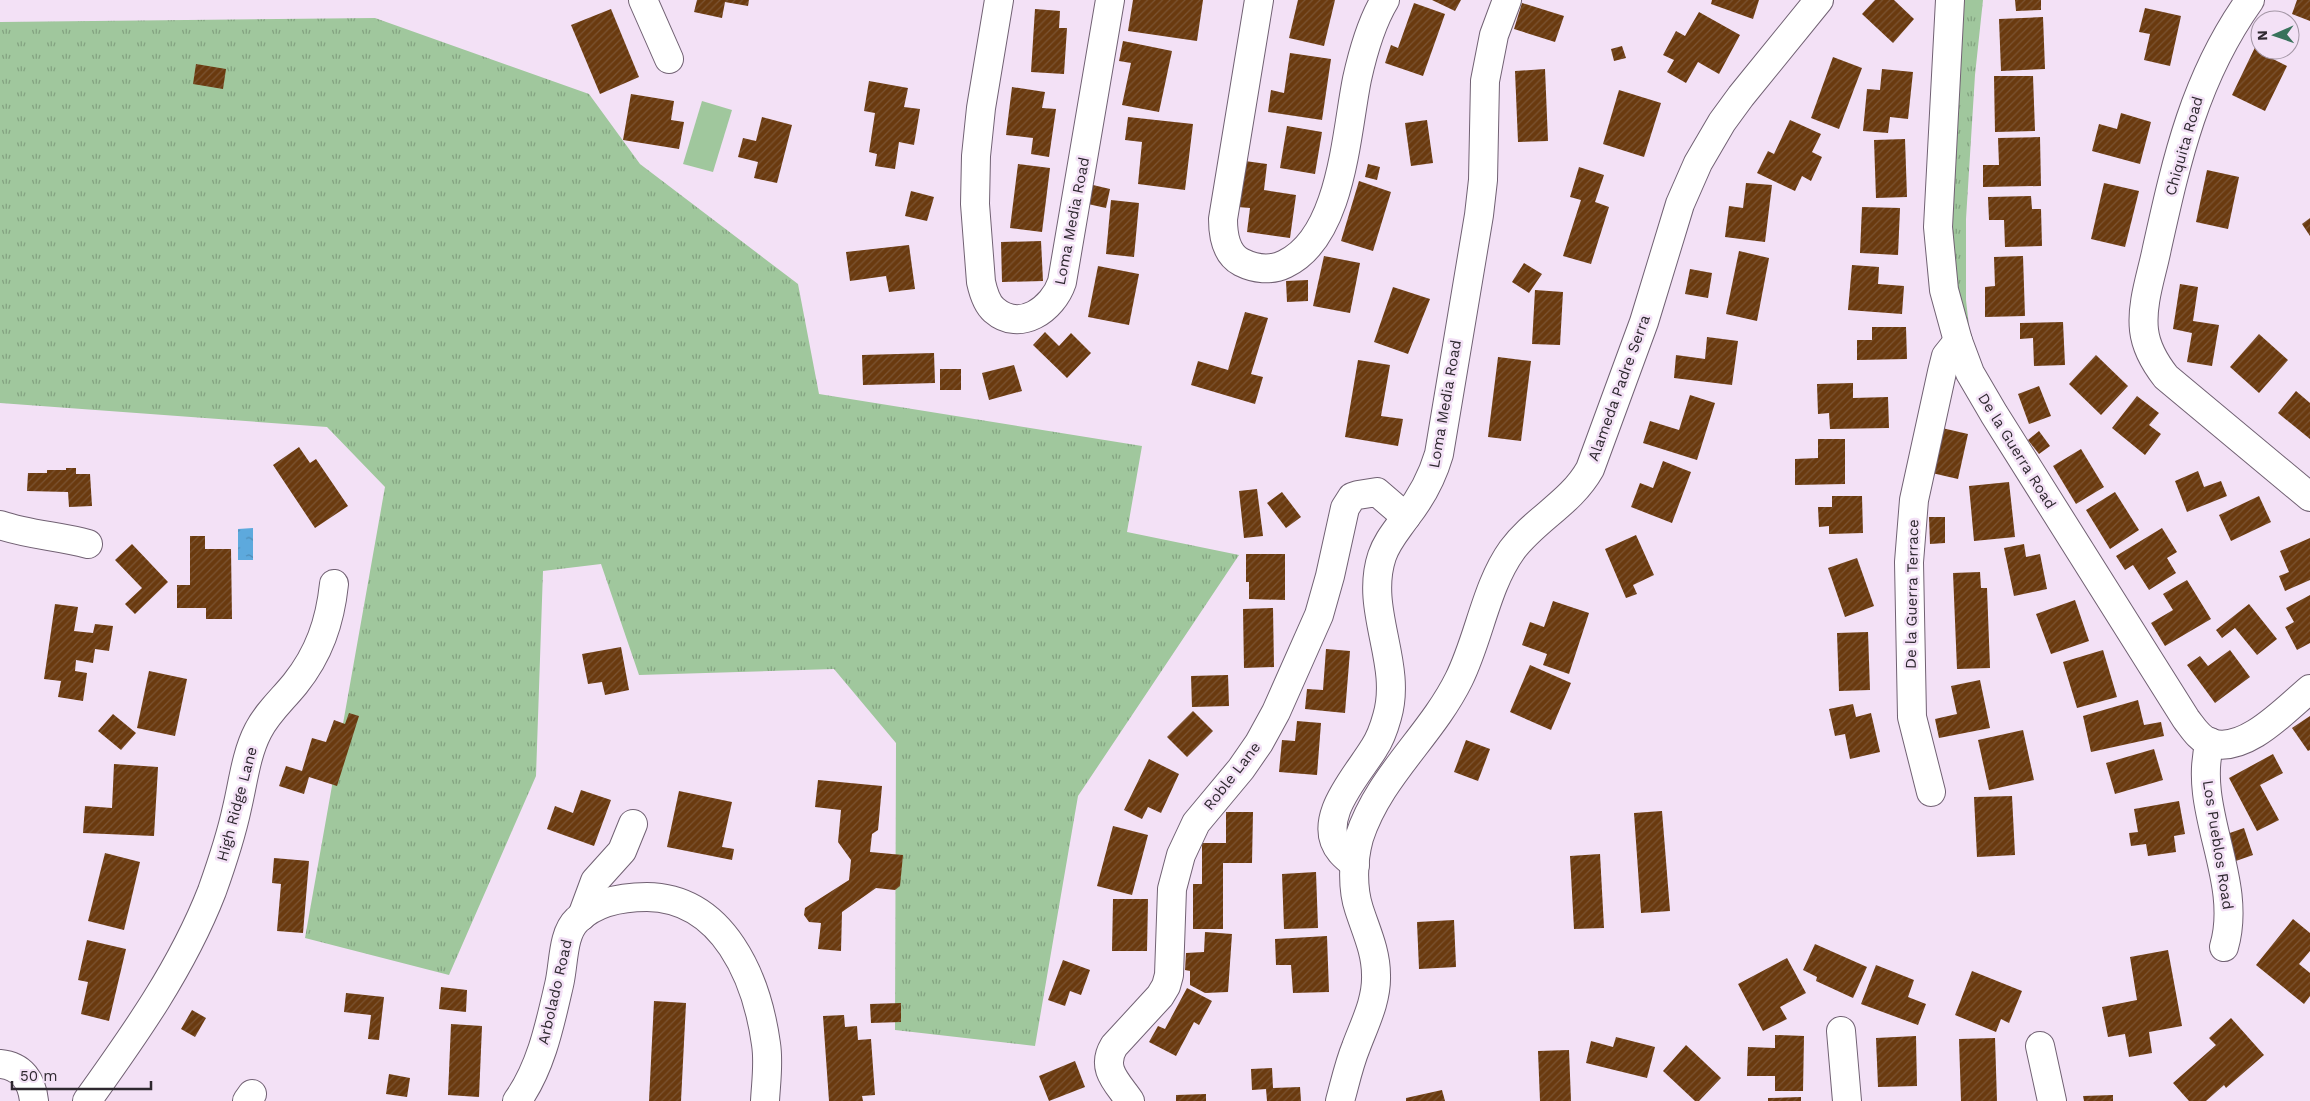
<svg xmlns="http://www.w3.org/2000/svg" width="2310" height="1101" font-family="'Work Sans',sans-serif">
	<style>
		.grass { fill: url(#grass-tufts) }
		.pitch { fill: #a0c79d }
		.water { fill: url(#water-ripples) }
		.building { fill: url(#building-hatch) }
		.lines { fill: none; stroke-linecap: round; stroke-linejoin: round }
		.minor-casing { stroke: #716173; stroke-width: 30 }
		.minor { stroke: #fff; stroke-width: 28 }
		.labels { text-anchor: middle; stroke-width: 5; stroke-linejoin: round; paint-order: stroke }
		.street-label { font-size: 15px; fill: #2e282f; stroke: #f3e1f6 }
	</style>
	<defs>
		<pattern id="grass-tufts" width="24" height="20" patternUnits="userSpaceOnUse" patternTransform="scale(1.25)"><rect width="24" height="20" fill="#a0c79d"/><path d="M3 7l-1-3M5 7V3M7 7l1-3M15 17l-1-3M17 17v-4M19 17l1-3" fill="none" stroke="#83a280"/></pattern>
		<pattern id="water-ripples" width="26" height="14" patternUnits="userSpaceOnUse" patternTransform="scale(1.25)"><rect width="26" height="14" fill="#5da9dd"/><path d="M2 4q2-2 4 0t4 0M15 11q2-2 4 0t4 0" fill="none" stroke="#4d8ab4"/></pattern>
		<pattern id="building-hatch" width="6" height="6" patternUnits="userSpaceOnUse" patternTransform="scale(1.25)"><rect width="6" height="6" fill="#6a3a0f"/><path d="M-1 1l2-2M0 6l6-6M5 7l2-2" fill="none" stroke="#7b5433"/></pattern>
	</defs>
	<rect width="100%" height="100%" fill="#f3e1f6"/>
	<g class="grass">
		<path d="M1962,0H1983L1975,75L1966,219V300L1971,344L1961,312L1949,237Z"/>
		<path d="M375,18L589,94L640,164L798,284L819,394L1142,446L1127,532L1239,555L1078,796L1035,1046L895,1030L896,743L834,669L639,675L601,564L543,571L536,776L449,975L305,938L385,487L327,427L0,403V22Z"/>
	</g>
	<path class="pitch" d="M702,101L732,110L713,172L683,164Z"/>
	<path class="water" d="M253,528V560H238V529Z"/>
	<g class="building">
		<path d="M697,0H749L748,6L725,2L722,18L694,12Z"/>
		<path d="M1133,0H1203L1197,41L1128,31Z"/>
		<path d="M1298,0H1335L1324,46L1289,38Z"/>
		<path d="M1432,0H1461L1455,11Z"/>
		<path d="M1712,0H1759L1753,19L1711,4Z"/>
		<path d="M1875,0H1894L1914,19L1893,43L1862,14Z"/>
		<path d="M2015,0H2041V10L2016,11Z"/>
		<path d="M2297,0H2310V21L2292,14Z"/>
		<path d="M1414,3L1445,14L1423,76L1385,63L1391,45L1398,48Z"/>
		<path d="M1522,3L1564,16L1555,42L1514,29Z"/>
		<path d="M2145,8L2181,16L2170,66L2144,60L2150,34L2139,32Z"/>
		<path d="M611,9L639,77L600,94L571,25Z"/>
		<path d="M1035,9L1060,11L1059,28H1067L1064,74L1031,72Z"/>
		<path d="M1699,12L1740,35L1719,74L1698,62L1686,83L1667,72L1674,60L1663,55L1676,31L1685,36Z"/>
		<path d="M2043,17L2045,69L2001,71L1999,19Z"/>
		<path d="M2260,37V50H2277L2273,59L2287,66L2265,111L2232,95Z"/>
		<path d="M1123,41L1172,51L1159,112L1122,105L1131,63L1119,61Z"/>
		<path d="M1622,46L1626,58L1614,61L1611,49Z"/>
		<path d="M1290,53L1331,59L1322,120L1268,112L1271,90L1284,93Z"/>
		<path d="M1833,57L1862,68L1839,129L1811,118Z"/>
		<path d="M196,64L226,69L223,89L193,84Z"/>
		<path d="M1545,69L1548,141L1518,142L1515,71Z"/>
		<path d="M1882,69L1913,72L1908,119L1890,117L1888,133L1863,131L1867,89L1880,90Z"/>
		<path d="M1994,76H2033L2035,131L1995,132Z"/>
		<path d="M869,81L908,88L904,107L920,109L914,145L899,142L895,169L875,166L877,154L869,152L875,113L864,111Z"/>
		<path d="M1012,87L1045,92L1042,108L1056,109L1049,157L1031,154L1033,138L1006,135Z"/>
		<path d="M1619,90L1661,103L1644,157L1603,144Z"/>
		<path d="M631,94L674,101L671,120L684,122L679,149L623,140Z"/>
		<path d="M2121,113L2151,122L2140,164L2092,151L2099,124L2117,129Z"/>
		<path d="M762,117L792,125L777,183L754,178L758,162L738,157L743,138L756,141Z"/>
		<path d="M1128,117L1193,124L1185,190L1138,184L1142,142L1125,140Z"/>
		<path d="M1427,120L1433,163L1411,166L1405,123Z"/>
		<path d="M1790,120L1821,134L1812,152L1822,157L1811,181L1802,176L1795,191L1757,173L1768,151L1774,154Z"/>
		<path d="M1287,126L1322,132L1315,174L1280,168Z"/>
		<path d="M2040,137L2041,186L1983,187V165H1999L1998,138Z"/>
		<path d="M1905,139L1907,197L1876,198L1874,140Z"/>
		<path d="M1245,161L1267,164L1264,190L1296,195L1290,238L1247,232L1250,208L1238,207Z"/>
		<path d="M1018,164L1050,168L1042,232L1010,228Z"/>
		<path d="M1368,164L1380,167L1377,180L1365,177Z"/>
		<path d="M1579,167L1604,175L1595,202L1609,207L1591,264L1563,256L1581,200L1570,197Z"/>
		<path d="M2207,170L2239,177L2228,229L2196,222Z"/>
		<path d="M1359,181L1391,192L1373,251L1341,241Z"/>
		<path d="M1746,183L1772,185L1765,242L1725,237L1729,206L1743,208Z"/>
		<path d="M2104,183L2139,191L2125,247L2091,239Z"/>
		<path d="M1093,185L1110,189L1106,208L1088,204Z"/>
		<path d="M911,191L934,197L927,221L905,216Z"/>
		<path d="M2031,196L2032,209H2041L2042,246L2005,247L2004,220H1989L1988,197Z"/>
		<path d="M1111,200L1139,203L1134,257L1106,254Z"/>
		<path d="M1862,207L1900,208L1898,255L1860,253Z"/>
		<path d="M2310,218V236L2302,224Z"/>
		<path d="M1041,241L1043,281L1002,282L1001,242Z"/>
		<path d="M909,245L915,289L889,292L886,276L850,281L846,252Z"/>
		<path d="M1739,251L1769,258L1757,321L1726,314Z"/>
		<path d="M1324,256L1360,263L1350,313L1313,306Z"/>
		<path d="M2023,256L2025,316L1985,317V287L1995,286L1994,257Z"/>
		<path d="M1524,263L1542,274L1529,293L1512,282Z"/>
		<path d="M1852,265L1879,267L1878,284L1904,286L1902,314L1848,310Z"/>
		<path d="M1098,266L1139,274L1129,325L1088,317Z"/>
		<path d="M1690,269L1712,273L1708,298L1685,294Z"/>
		<path d="M1308,280V301L1287,302L1286,281Z"/>
		<path d="M2180,284L2198,287L2193,321L2219,325L2212,366L2187,362L2192,333L2173,329Z"/>
		<path d="M1393,287L1430,299L1408,354L1374,342Z"/>
		<path d="M1535,290L1563,292L1560,345L1532,344Z"/>
		<path d="M1245,312L1268,318L1251,374L1263,377L1255,404L1191,385L1198,361L1228,370Z"/>
		<path d="M2063,322L2065,365L2034,366L2033,338L2020,339V323Z"/>
		<path d="M1872,327H1906L1907,359L1857,360V340H1872Z"/>
		<path d="M1045,332L1059,346L1071,333L1091,353L1067,378L1033,345Z"/>
		<path d="M2259,334L2288,360L2259,393L2230,367Z"/>
		<path d="M1707,337L1738,341L1732,385L1674,378L1676,355L1705,359Z"/>
		<path d="M934,353L935,383L863,385L862,355Z"/>
		<path d="M2096,355L2128,386L2101,415L2069,384Z"/>
		<path d="M1498,357L1531,361L1521,441L1488,437Z"/>
		<path d="M1358,360L1390,365L1381,416L1403,419L1398,446L1345,437Z"/>
		<path d="M1014,365L1022,391L989,400L982,373Z"/>
		<rect x="940" y="369" width="21" height="21"/>
		<path d="M1853,383V398L1888,397L1889,428L1830,429L1829,413L1818,414L1817,384Z"/>
		<path d="M2039,386L2051,416L2029,424L2018,394Z"/>
		<path d="M2296,391L2310,403V439L2278,413Z"/>
		<path d="M1690,395L1715,403L1697,460L1643,443L1650,421L1679,430Z"/>
		<path d="M2137,396L2159,413L2149,425L2161,434L2145,455L2112,428Z"/>
		<path d="M1942,428L1968,434L1958,479L1932,473Z"/>
		<path d="M2039,431L2050,446L2039,454L2028,440Z"/>
		<path d="M1818,439H1845V484L1795,485V459L1818,458Z"/>
		<path d="M299,447L310,463L316,459L348,506L315,528L273,465Z"/>
		<path d="M2081,449L2104,487L2076,504L2053,466Z"/>
		<path d="M1663,461L1691,472L1672,523L1631,507L1640,483L1653,488Z"/>
		<path d="M66,468H76V474H90L92,506L69,507L68,492L27,491L28,473H47V470H66Z"/>
		<path d="M2198,471L2204,487L2221,481L2227,496L2187,512L2175,481Z"/>
		<path d="M2009,482L2015,537L1974,541L1969,486Z"/>
		<path d="M1257,489L1263,536L1244,538L1239,491Z"/>
		<path d="M1282,492L1301,517L1286,528L1267,503Z"/>
		<path d="M2115,492L2139,530L2110,549L2086,510Z"/>
		<path d="M1832,496H1862L1863,533L1829,534V526L1819,527L1818,507H1832Z"/>
		<path d="M2259,496L2271,522L2231,541L2219,515Z"/>
		<path d="M1929,517H1945V543L1930,544Z"/>
		<path d="M2162,528L2177,552L2167,558L2176,573L2149,590L2133,565L2125,570L2116,556Z"/>
		<path d="M1636,535L1654,575L1633,585L1637,594L1626,598L1605,549Z"/>
		<path d="M190,536H205V549H231L232,619H206V608H177V585H190Z"/>
		<path d="M2310,538V580L2285,591L2279,576L2289,572L2280,551Z"/>
		<path d="M132,544L168,582L135,614L125,604L142,588L115,560Z"/>
		<path d="M2024,544L2026,557L2040,554L2047,589L2014,596L2004,548Z"/>
		<path d="M1246,554H1285V600L1249,599V582H1246Z"/>
		<path d="M1857,558L1874,606L1845,617L1828,568Z"/>
		<path d="M1980,572L1981,588H1987L1990,668L1957,669L1953,573Z"/>
		<path d="M2187,580L2211,619L2165,646L2151,623L2173,610L2163,594Z"/>
		<path d="M2310,595V643L2297,650L2285,627L2294,622L2286,608Z"/>
		<path d="M2075,600L2089,641L2051,654L2036,614Z"/>
		<path d="M1553,601L1589,613L1569,674L1543,665L1547,654L1522,645L1530,622L1544,627Z"/>
		<path d="M55,604L78,607L74,631L93,633L95,624L113,626L109,651L95,649L93,663L76,660L75,671L87,673L83,701L58,697L61,681L44,679Z"/>
		<path d="M2249,604L2277,639L2257,655L2235,628L2222,638L2216,630Z"/>
		<path d="M1273,608L1274,667L1244,668L1243,609Z"/>
		<path d="M1868,632L1870,690L1839,691L1837,633Z"/>
		<path d="M621,647L629,690L605,695L602,682L588,684L582,654Z"/>
		<path d="M1326,649L1350,651L1345,713L1305,709L1307,689L1323,690Z"/>
		<path d="M2103,650L2117,697L2077,708L2063,662Z"/>
		<path d="M2230,650L2250,677L2215,703L2187,665L2200,656L2208,666Z"/>
		<path d="M1530,665L1571,683L1551,730L1510,712Z"/>
		<path d="M149,671L187,679L175,736L137,728Z"/>
		<path d="M1228,675L1229,706L1192,707L1191,676Z"/>
		<path d="M1980,680L1990,728L1939,738L1935,719L1957,714L1951,686Z"/>
		<path d="M2138,700L2144,725L2161,722L2164,736L2091,752L2083,716Z"/>
		<path d="M1853,704L1856,717L1871,713L1880,752L1850,759L1845,734L1835,736L1829,709Z"/>
		<path d="M1193,711L1213,731L1187,757L1167,737Z"/>
		<path d="M349,713L359,716L337,786L309,777L304,794L279,786L286,766L302,771L312,738L326,742L334,720L345,724Z"/>
		<path d="M113,714L136,733L121,750L98,731Z"/>
		<path d="M2310,716V750L2308,751L2292,728Z"/>
		<path d="M1297,721L1321,723L1317,775L1279,772L1282,740L1295,741Z"/>
		<path d="M2023,730L2034,780L1989,790L1978,740Z"/>
		<path d="M1466,740L1490,749L1478,781L1454,772Z"/>
		<path d="M2154,749L2163,780L2115,794L2106,763Z"/>
		<path d="M2273,754L2283,773L2260,785L2279,820L2257,831L2229,778Z"/>
		<path d="M1149,759L1179,774L1161,813L1148,807L1142,819L1124,810Z"/>
		<path d="M114,764L158,767L154,836L83,833L85,806L112,808Z"/>
		<path d="M818,780L882,786L878,830L872,834L870,852L903,855L900,886L895,890L876,888L842,912L841,951L818,949L821,923L809,922L804,915L805,908L849,880L851,860L838,842L841,810L815,807Z"/>
		<path d="M581,790L611,800L594,846L547,829L555,806L573,813Z"/>
		<path d="M679,791L732,802L722,847L734,849L732,860L667,847Z"/>
		<path d="M2012,796L2015,855L1977,857L1974,797Z"/>
		<path d="M2179,801L2185,834L2174,836L2176,852L2148,856L2146,844L2131,846L2129,833L2138,832L2134,809Z"/>
		<path d="M1662,811L1670,911L1641,913L1634,813Z"/>
		<path d="M1226,812H1253L1252,863H1223V929H1193V884H1202V843H1226Z"/>
		<path d="M1113,826L1148,835L1132,895L1097,886Z"/>
		<path d="M2244,828L2253,855L2233,862L2224,835Z"/>
		<path d="M105,853L140,862L124,930L88,921Z"/>
		<path d="M1600,854L1604,928L1574,929L1570,856Z"/>
		<path d="M274,858L309,861L303,933L277,931L281,884L272,883Z"/>
		<path d="M1316,872L1318,928L1284,929L1282,874Z"/>
		<path d="M1113,899H1148L1147,951H1112Z"/>
		<path d="M2293,919L2310,933V951L2299,964L2310,973V996L2304,1004L2256,965Z"/>
		<path d="M1454,920L1456,967L1419,969L1417,922Z"/>
		<path d="M1205,932L1232,934L1228,992L1205,993L1190,985V971L1185,970L1186,953L1204,952Z"/>
		<path d="M1327,936L1329,992L1293,993L1291,965H1276L1275,939Z"/>
		<path d="M87,940L126,949L109,1021L81,1014L88,982L78,980Z"/>
		<path d="M1815,944L1867,967L1853,998L1816,981L1817,977L1803,970Z"/>
		<path d="M2168,950L2182,1026L2149,1032L2152,1053L2129,1057L2125,1034L2108,1037L2102,1007L2137,1000L2130,957Z"/>
		<path d="M1787,958L1806,993L1780,1007L1787,1019L1763,1031L1738,984Z"/>
		<path d="M1063,960L1090,970L1081,995L1070,991L1065,1006L1048,1000Z"/>
		<path d="M1876,965L1914,980L1908,997L1926,1004L1918,1025L1861,1004Z"/>
		<path d="M1972,971L2022,991L2009,1023L2001,1019L1996,1032L1955,1015Z"/>
		<path d="M441,987L467,990L466,1012L439,1009Z"/>
		<path d="M1187,988L1212,1001L1199,1025L1194,1022L1176,1056L1149,1042L1158,1026L1165,1029Z"/>
		<path d="M346,993L384,997L379,1040L368,1039L371,1015L344,1012Z"/>
		<path d="M654,1001L686,1003L681,1101H649Z"/>
		<path d="M901,1003V1022L871,1023L870,1004Z"/>
		<path d="M192,1010L206,1018L195,1037L181,1029Z"/>
		<path d="M844,1015L845,1027L857,1026L858,1040L871,1039L875,1095L862,1096L863,1101H829L823,1016Z"/>
		<path d="M2231,1018L2264,1055L2226,1088L2224,1085L2206,1101H2189L2173,1083L2216,1045L2209,1038Z"/>
		<path d="M451,1024L482,1026L479,1097L448,1095Z"/>
		<path d="M1775,1035L1804,1036L1803,1091H1775V1076H1747L1748,1047L1775,1048Z"/>
		<path d="M1916,1036L1917,1086L1878,1087L1876,1038Z"/>
		<path d="M1616,1037L1655,1047L1647,1078L1586,1063L1591,1041L1613,1047Z"/>
		<path d="M1995,1038L1997,1101H1961L1959,1039Z"/>
		<path d="M1686,1045L1721,1078L1699,1101H1695L1663,1071Z"/>
		<path d="M1569,1050L1571,1101H1540L1538,1051Z"/>
		<path d="M1075,1061L1085,1087L1049,1101L1039,1076Z"/>
		<path d="M1272,1068L1273,1088L1300,1087L1301,1101H1267L1266,1089L1252,1090L1251,1069Z"/>
		<path d="M389,1074L410,1078L407,1097L386,1094Z"/>
		<path d="M1442,1090L1445,1101H1406V1098Z"/>
		<path d="M1206,1094V1101H1176V1095Z"/>
		<path d="M2113,1095V1101H2084L2083,1096Z"/>
		<path d="M1801,1097V1101H1768V1098Z"/>
	</g>
	<g class="lines">
		<g class="minor-casing">
			<g id="minor">
				<path d="M643,0L669,59"/>
				<path d="M999,0L981,108L976,156L975,204L981,282C983,291 987,304 994,310C1020,333 1053,309 1062,282L1110,0"/>
				<path d="M1259,0L1223,219C1223,235 1226,254 1241,262C1255,269 1271,271 1285,264C1342,237 1346,133 1357,79C1363,52 1371,23 1385,0"/>
				<path d="M1950,0L1938,227L1944,290L1958,341L1970,373L1994,414L2186,719C2193,728 2199,739 2211,743C2245,754 2286,709 2310,689"/>
				<path d="M2250,0C2195,77 2177,158 2157,248C2152,274 2141,303 2144,330C2146,348 2155,363 2166,377L2310,497"/>
				<path d="M0,525C29,535 59,536 88,544"/>
				<path d="M2210,742C2191,809 2244,879 2224,947"/>
				<path d="M1931,792L1912,717L1909,562L1914,500L1942,372L1946,356L1958,341"/>
				<path d="M1355,865C1351,861 1345,857 1341,852C1314,820 1358,775 1374,748C1380,739 1384,728 1387,717C1403,663 1364,610 1382,556C1387,541 1397,530 1406,517C1421,498 1432,478 1439,454L1479,215L1483,180L1485,81L1494,35L1507,0"/>
				<path d="M582,916L595,881L622,851L633,824"/>
				<path d="M1841,1031L1847,1101"/>
				<path d="M2040,1046L2052,1101"/>
				<path d="M0,1064C22,1066 32,1081 34,1101"/>
				<path d="M87,1101C135,1034 182,968 212,891C222,863 231,836 237,808C243,783 246,754 258,731C267,713 282,700 295,684C319,654 330,622 334,584"/>
				<path d="M247,1101L252,1094"/>
				<path d="M517,1101C541,1068 550,1024 559,985C564,965 562,934 577,920C595,902 622,897 647,897C724,898 757,979 766,1044C769,1063 766,1082 765,1101"/>
				<path d="M1130,1101C1118,1083 1100,1069 1114,1046L1160,996L1166,986L1169,975L1172,889L1181,855L1196,823L1241,769L1259,743L1276,712L1319,615L1330,576L1345,508L1352,497L1358,495L1377,492L1406,517"/>
				<path d="M1340,1101C1345,1083 1349,1064 1356,1047C1365,1023 1377,1000 1376,975C1376,951 1366,931 1359,909C1352,888 1353,860 1359,838C1379,776 1431,736 1459,679C1479,639 1486,586 1512,550C1535,519 1571,503 1590,469L1644,322L1680,204L1698,163L1722,122L1741,96L1819,0"/>
			</g>
		</g>
		<use href="#minor" class="minor"/>
	</g>
	<g class="labels">
		<g class="street-label">
			<text transform="translate(2184 146) rotate(-74)" y="5">Chiquita Road</text>
			<text transform="translate(1072 221) rotate(-79)" y="5">Loma Media Road</text>
			<text transform="translate(1619 388) rotate(-70)" y="5">Alameda Padre Serra</text>
			<text transform="translate(1445 404) rotate(-80)" y="5">Loma Media Road</text>
			<text transform="translate(2017 451) rotate(58)" y="5">De la Guerra Road</text>
			<text transform="translate(1912 594) rotate(-89)" y="5">De la Guerra Terrace</text>
			<text transform="translate(1232 776) rotate(-52)" y="5">Roble Lane</text>
			<text transform="translate(237 804) rotate(-75)" y="5">High Ridge Lane</text>
			<text transform="translate(2218 845) rotate(81)" y="5">Los Pueblos Road</text>
			<text transform="translate(555 992) rotate(-77)" y="5">Arbolado Road</text>
		</g>
	</g>
	<g transform="translate(2275 35) rotate(268)"><circle r="24" fill="#f3e1f6" stroke="#a497a6"/>
	<path d="M0-4L9 19L0 12L-9 19Z" fill="#38725b"/>
	<text y="-8" font-size="14" font-weight="bold" text-anchor="middle" fill="#2e282f">N</text>
	</g>
	<path d="M12 1081v8h139v-8" fill="none" stroke="#2e282f" stroke-width="2.5"/>
	<text x="20" y="1081" font-size="15" fill="#2e282f" stroke="#f3e1f6" stroke-width="4" paint-order="stroke">50 m</text>
</svg>
